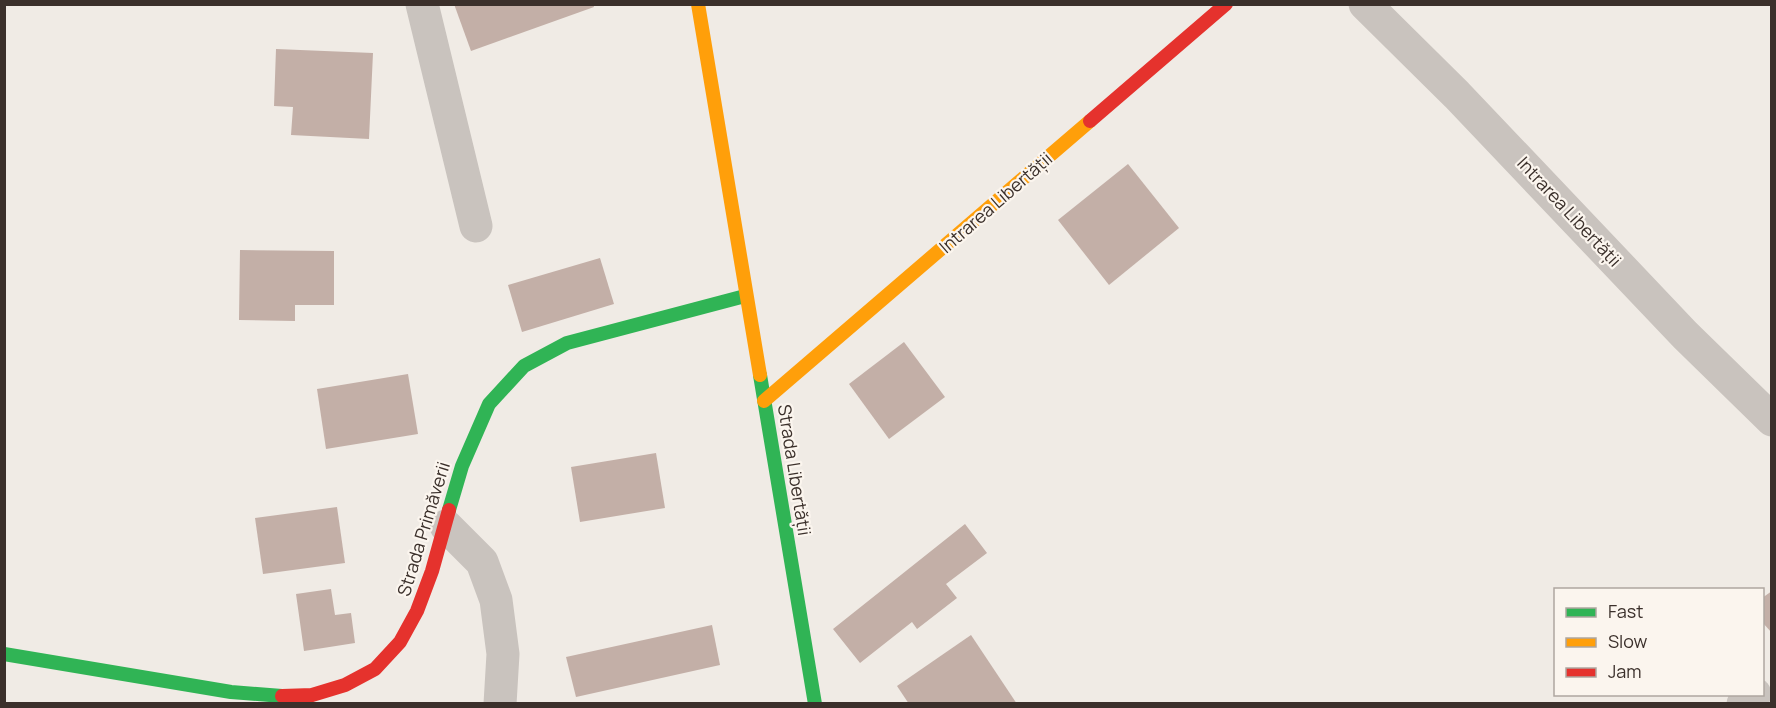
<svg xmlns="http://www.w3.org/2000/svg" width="1776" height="708" font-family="Manrope,sans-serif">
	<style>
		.building { fill: #c3afa7 }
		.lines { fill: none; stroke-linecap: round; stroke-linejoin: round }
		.street { stroke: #c9c3be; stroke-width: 33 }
		.fast { stroke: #30b455; stroke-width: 14 }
		.slow { stroke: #ff9f0a; stroke-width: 14 }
		.jam { stroke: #e5322d; stroke-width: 14 }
		.labels { text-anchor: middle; stroke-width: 4.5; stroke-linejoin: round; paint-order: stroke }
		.street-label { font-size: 18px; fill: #3b302b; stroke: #fbf5ee }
	</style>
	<rect width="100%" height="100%" fill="#f0ebe5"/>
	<g class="building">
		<path d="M454,4H593L594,7L471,51Z"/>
		<path d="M276,49L373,53L369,139L291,135L293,107L274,106Z"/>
		<path d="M1128,164L1179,228L1109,285L1058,220Z"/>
		<path d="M240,250L334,251V305H295V321L239,320Z"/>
		<path d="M600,258L614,304L522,332L508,285Z"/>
		<path d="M904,342L945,397L889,439L849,384Z"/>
		<path d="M408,374L418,434L326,449L317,389Z"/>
		<path d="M656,453L665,508L580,522L571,467Z"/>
		<path d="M337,507L345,563L263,574L255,518Z"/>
		<path d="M965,524L987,553L946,584L957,598L917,629L912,622L860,663L833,629Z"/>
		<path d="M331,589L335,615L351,613L355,643L304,651L296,594Z"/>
		<path d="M1772,591V633L1762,622V598Z"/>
		<path d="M712,625L720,665L576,697L566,657Z"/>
		<path d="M971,635L1017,704H909L897,686Z"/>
	</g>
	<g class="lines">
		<g class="street">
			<path d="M422,4L476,226"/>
			<path d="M1365,4L1457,95L1685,335L1772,420"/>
			<path d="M446,526L482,562L496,600L503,654L500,704"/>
			<path d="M1743,704L1755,694"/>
		</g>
		<g class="fast">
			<path d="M760,375L815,704"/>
			<path d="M449,510L462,466L489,404L524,366L567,343L745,296"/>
			<path d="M4,654L231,692L282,696"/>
		</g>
		<g class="slow">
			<path d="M698,4L760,375"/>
			<path d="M764,401L1090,121"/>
		</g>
		<g class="jam">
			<path d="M1090,121L1226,4"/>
			<path d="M282,696L312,695L345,685L375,669L400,642L417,611L432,571L449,510"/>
		</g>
	</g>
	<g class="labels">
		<g class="street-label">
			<text transform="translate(996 203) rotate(-41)" y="6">Intrarea Libertății</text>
			<text transform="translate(1569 212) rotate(47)" y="6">Intrarea Libertății</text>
			<text transform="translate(794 470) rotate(81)" y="6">Strada Libertății</text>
			<text transform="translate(424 529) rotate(-73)" y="6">Strada Primăverii</text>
		</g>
	</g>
	<rect width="1776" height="708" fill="none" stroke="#3b302b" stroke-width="12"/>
	<rect x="1554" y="588" width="210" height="108" fill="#fbf5ee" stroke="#aea6a0" stroke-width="1.5"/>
	<rect x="1566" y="608" width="30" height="9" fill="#30b455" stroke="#aea6a0" stroke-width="1.5"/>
	<text x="1608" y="618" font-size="18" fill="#3b302b">Fast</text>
	<rect x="1566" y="638" width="30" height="9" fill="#ff9f0a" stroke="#aea6a0" stroke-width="1.5"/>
	<text x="1608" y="648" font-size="18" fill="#3b302b">Slow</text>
	<rect x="1566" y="668" width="30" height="9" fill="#e5322d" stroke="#aea6a0" stroke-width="1.5"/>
	<text x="1608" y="678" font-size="18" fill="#3b302b">Jam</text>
</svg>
